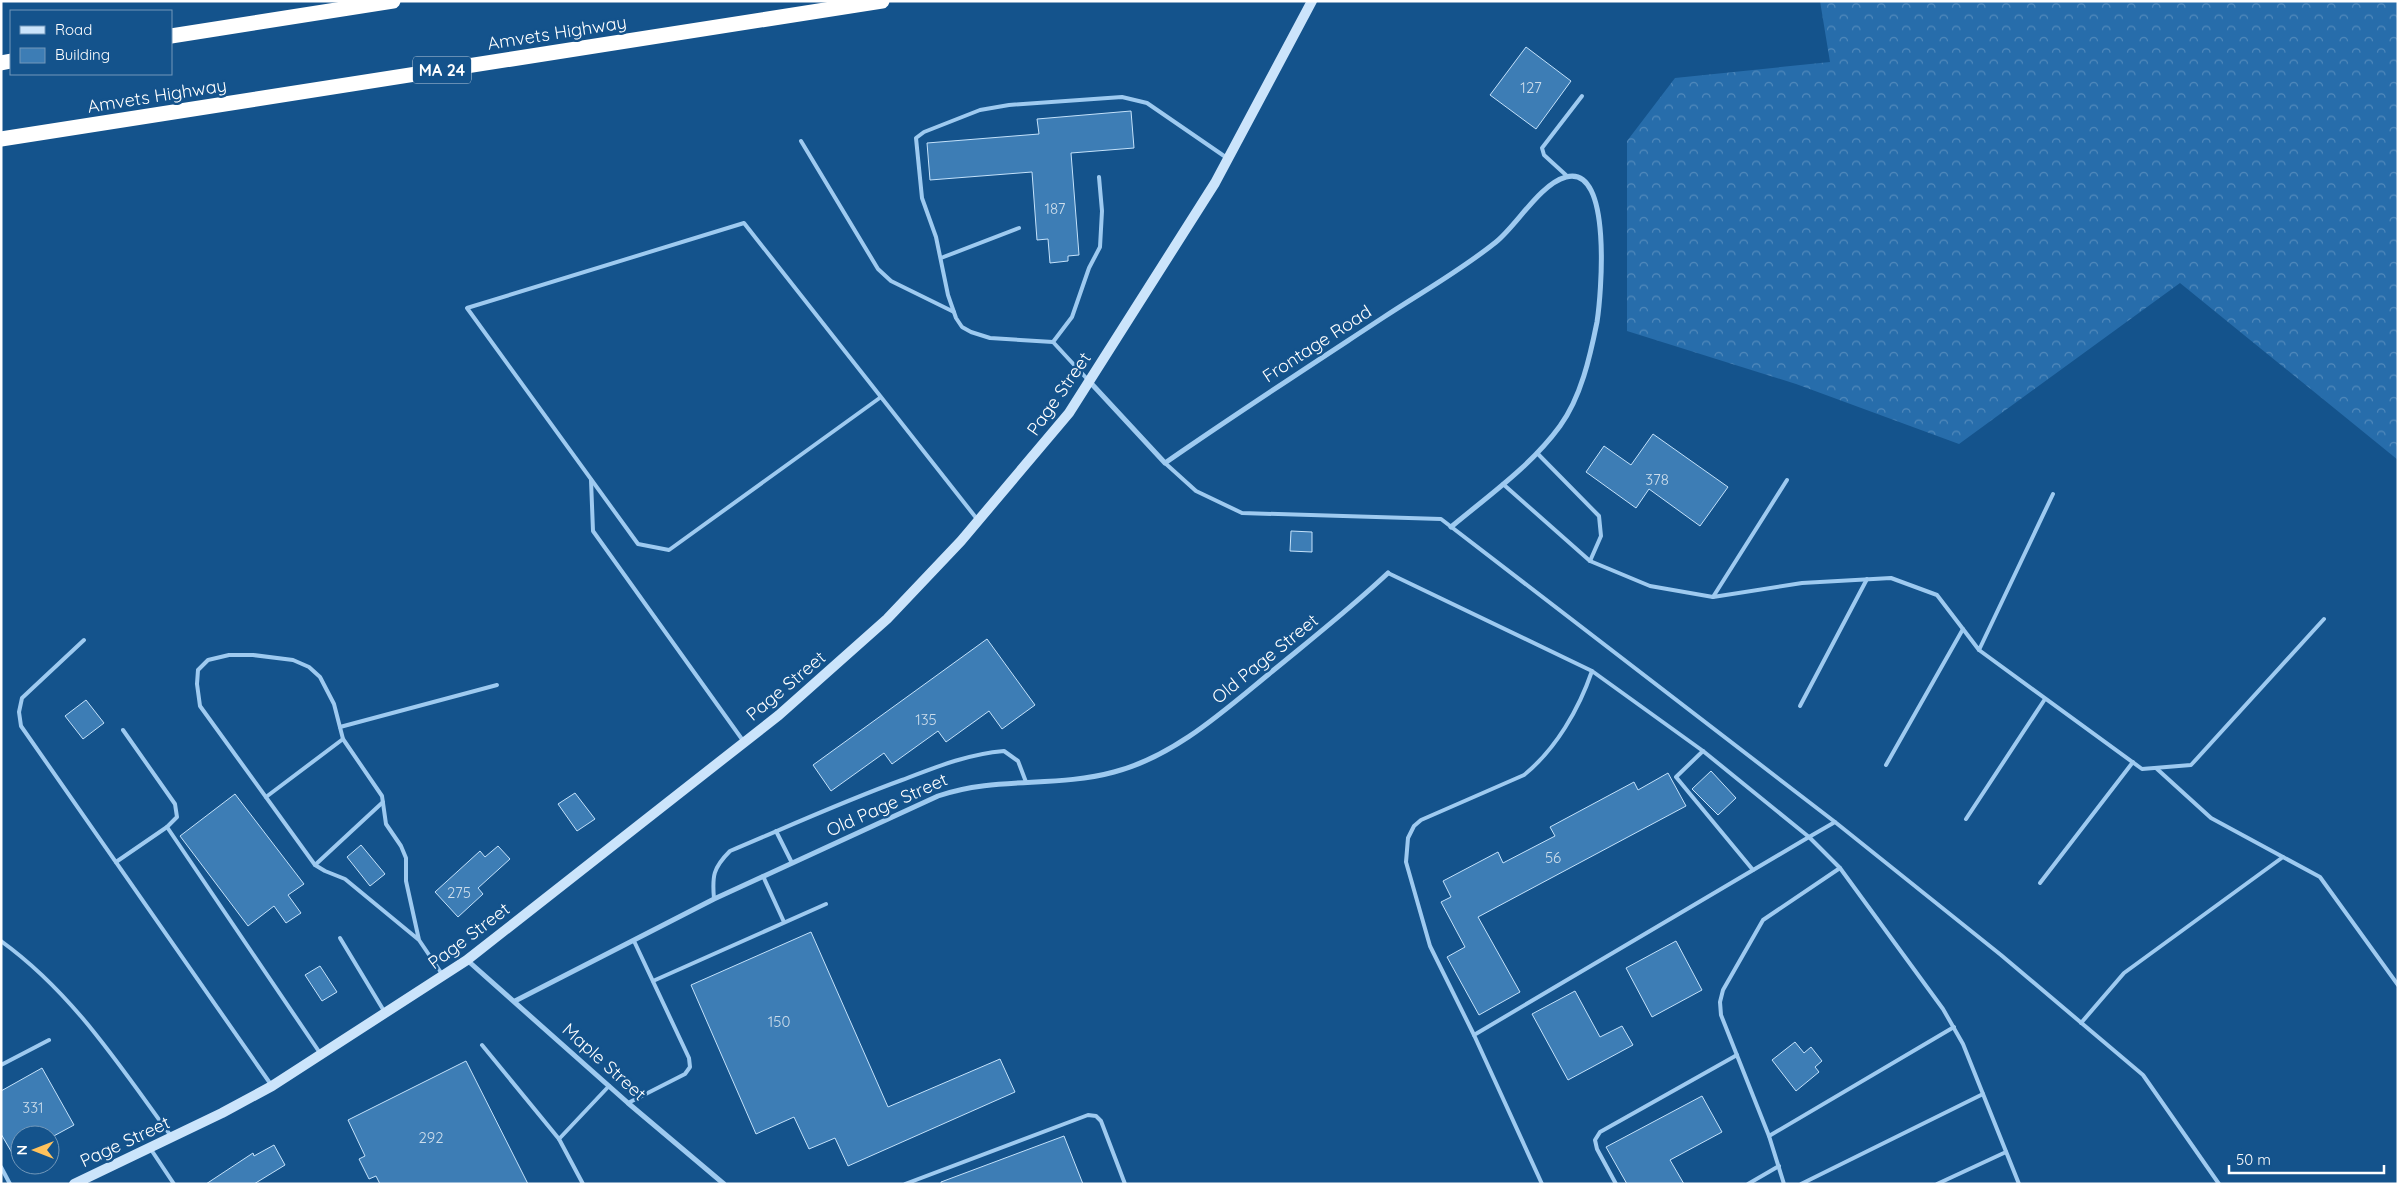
<svg xmlns="http://www.w3.org/2000/svg" width="2399" height="1185" font-family="Quicksand,sans-serif">
	<style>
		.forest { fill: url(#forest-crowns) }
		.building { fill: #3d7db5; stroke: #c4e2fb }
		.lines { fill: none; stroke-linecap: round; stroke-linejoin: round }
		.service { stroke: #9ecaf0; stroke-width: 4 }
		.minor { stroke: #9ecaf0; stroke-width: 5 }
		.secondary { stroke: #cbe4fb; stroke-width: 10 }
		.motorway { stroke: #fff; stroke-width: 15 }
		.labels { text-anchor: middle; stroke-width: 5; stroke-linejoin: round; paint-order: stroke }
		.number-label { font-size: 15px; fill: #cedeec }
		.shield { fill: #14538c; stroke: #b8cbdc; stroke-width: 1 }
		.shield-label { font-size: 16px; font-weight: bold; fill: #fff }
		.street-label { font-size: 18px; fill: #fff; stroke: #14538c }
	</style>
	<defs>
		<pattern id="forest-crowns" width="20" height="18" patternUnits="userSpaceOnUse" patternTransform="scale(1.25)"><rect width="20" height="18" fill="#276dab"/><path d="M2 6a3 3 0 1 1 6 0M12 15a3 3 0 1 1 6 0" fill="none" stroke="#528abc"/></pattern>
	</defs>
	<rect width="100%" height="100%" fill="#14538c"/>
	<path class="forest" d="M1820,1H2398V460L2180,283L1959,444L1796,384L1627,331V141L1675,78L1830,62Z"/>
	<g class="building">
		<path d="M1526,47L1571,81L1536,129L1490,95Z"/>
		<path d="M1131,111L1134,148L1071,153L1079,255L1068,256V261L1050,263L1048,239L1037,240L1032,172L930,180L927,143L1039,134L1037,119Z"/>
		<path d="M1653,434L1728,487L1700,526L1649,489L1636,508L1586,472L1604,446L1631,465Z"/>
		<path d="M1291,531L1312,532V552L1290,551Z"/>
		<path d="M987,639L1035,705L1002,729L989,711L946,742L938,731L892,764L884,753L831,791L813,765Z"/>
		<path d="M86,700L104,723L83,739L65,716Z"/>
		<path d="M1711,771L1736,798L1718,815L1692,789Z"/>
		<path d="M1668,773L1686,806L1478,917L1520,992L1479,1015L1447,957L1465,947L1441,902L1451,897L1443,881L1498,852L1503,863L1555,836L1550,827L1634,782L1638,790Z"/>
		<path d="M575,793L595,819L577,831L558,804Z"/>
		<path d="M235,794L304,884L288,895L301,913L286,923L274,906L248,926L180,836Z"/>
		<path d="M361,845L385,874L370,886L347,857Z"/>
		<path d="M498,846L510,859L478,888L483,894L458,917L435,892L480,851L485,857Z"/>
		<path d="M811,932L888,1107L1000,1059L1015,1092L848,1166L835,1138L809,1149L794,1117L756,1134L691,985Z"/>
		<path d="M1676,941L1702,990L1652,1017L1626,968Z"/>
		<path d="M320,966L337,992L322,1001L305,975Z"/>
		<path d="M1575,991L1600,1037L1622,1026L1633,1045L1568,1080L1532,1014Z"/>
		<path d="M1795,1042L1804,1053L1811,1047L1822,1061L1815,1067L1819,1072L1796,1091L1772,1060Z"/>
		<path d="M466,1061L528,1184H380L376,1176L369,1179L359,1159L365,1156L348,1120Z"/>
		<path d="M42,1068L74,1125L50,1138V1135H20V1155L15,1158L1,1134V1091Z"/>
		<path d="M1702,1096L1722,1132L1670,1160L1684,1184H1627L1606,1147Z"/>
		<path d="M1064,1136L1083,1184H941V1182Z"/>
		<path d="M274,1145L285,1165L254,1184H206L253,1153L254,1156Z"/>
	</g>
	<g class="lines">
		<g class="service">
			<path d="M801,141L878,269L891,281L954,312"/>
			<path d="M1567,176L1544,155L1542,148L1582,96"/>
			<path d="M941,258L1019,228"/>
			<path d="M1053,342L1072,317L1089,268L1100,247L1102,211L1099,177"/>
			<path d="M1089,381L1053,342L990,338L971,332L962,327L956,318L948,295L936,237L922,198L916,138L924,132L980,110L1009,105L1122,97L1147,103L1227,158"/>
			<path d="M881,397L669,550L638,544L467,308L744,223L977,519"/>
			<path d="M1537,453L1599,516L1601,536L1590,561"/>
			<path d="M1165,463L1196,491L1242,513L1441,519L1835,822"/>
			<path d="M591,480L593,531L744,742"/>
			<path d="M1503,484L1590,561L1650,586L1713,597L1802,583L1891,578L1937,595L1979,650L2053,494"/>
			<path d="M1388,573L1592,671C1579,709 1556,749 1524,775L1421,820L1414,826L1408,838L1406,862L1430,946L1474,1035"/>
			<path d="M1713,597L1787,480"/>
			<path d="M84,640L22,698L19,712L21,726L272,1086"/>
			<path d="M1979,650L2142,769L2191,765L2324,619"/>
			<path d="M1800,706L1867,579"/>
			<path d="M340,727L497,685"/>
			<path d="M1703,751L1676,777L1753,870"/>
			<path d="M1886,765L1963,629"/>
			<path d="M2156,768L2211,818L2283,857"/>
			<path d="M266,797L343,739"/>
			<path d="M1966,819L2045,699"/>
			<path d="M167,827L320,1053"/>
			<path d="M776,831L792,863"/>
			<path d="M116,862L167,827L177,817L175,804L123,730"/>
			<path d="M315,865L383,802"/>
			<path d="M763,876L784,922"/>
			<path d="M2040,883L2133,762"/>
			<path d="M714,899C712,876 713,868 730,851C787,827 844,801 902,780C936,767 968,754 1004,751L1018,761L1026,782"/>
			<path d="M340,938L384,1011"/>
			<path d="M419,940L345,879L325,871L315,865L200,706L197,684L198,670L208,660L229,655H253L293,660L309,667L320,677L334,704L343,739L382,796L386,824L401,846L406,858V881L419,940L442,974"/>
			<path d="M1,941C73,993 119,1065 171,1136"/>
			<path d="M653,981L826,904"/>
			<path d="M2081,1023L2124,973L2283,857L2320,877L2398,985"/>
			<path d="M482,1045L559,1139"/>
			<path d="M1,1065L49,1040"/>
			<path d="M628,1103L685,1074L690,1067L689,1058L634,941"/>
			<path d="M1769,1136L1954,1027"/>
			<path d="M150,1148L174,1184"/>
			<path d="M1,1167L10,1184"/>
			<path d="M583,1184L559,1139L609,1086"/>
			<path d="M905,1184L1088,1115L1096,1116L1101,1121L1125,1184"/>
			<path d="M1542,1184L1474,1035L1809,837L1703,751L1592,671"/>
			<path d="M1616,1184L1597,1149L1595,1140L1600,1132L1737,1055"/>
			<path d="M1748,1184L1779,1166"/>
			<path d="M1784,1184L1769,1136L1721,1015L1720,1002L1723,990L1763,920L1840,868"/>
			<path d="M1801,1184L1983,1094"/>
			<path d="M1937,1184L2006,1152"/>
			<path d="M2019,1184L1963,1044L1943,1009L1840,868L1809,837L1835,822L2001,955L2143,1075L2219,1184"/>
		</g>
		<g class="minor">
			<path d="M1089,381L1165,463C1237,413 1311,365 1384,317C1422,292 1460,271 1496,242C1517,225 1540,184 1566,177C1613,164 1601,297 1597,322C1590,357 1581,397 1560,426C1531,466 1488,496 1451,527"/>
			<path d="M467,960L628,1103L724,1184"/>
			<path d="M515,1001L714,899L938,796C995,776 1056,788 1114,772C1176,756 1227,708 1275,669C1314,637 1352,607 1388,573"/>
		</g>
		<path class="secondary" d="M74,1184L222,1113L272,1086L467,960L779,715L887,619L961,541L1069,413L1215,183L1312,1"/>
		<g class="motorway">
			<path d="M171,36L393,1"/>
			<path d="M1,63L11,61"/>
			<path d="M1,139L882,1"/>
		</g>
	</g>
	<g class="labels">
		<g class="number-label">
			<text x="1531" y="93">127</text>
			<text x="1055" y="214">187</text>
			<text x="1657" y="485">378</text>
			<text x="926" y="725">135</text>
			<text x="1553" y="863">56</text>
			<text x="459" y="898">275</text>
			<text x="779" y="1027">150</text>
			<text x="33" y="1113">331</text>
			<text x="431" y="1143">292</text>
		</g>
		<rect class="shield" x="413" y="56.5" width="58" height="27" rx="4"/>
		<g class="shield-label">
			<text x="442" y="76">MA 24</text>
		</g>
		<g class="street-label">
			<text transform="translate(557 33) rotate(-9)" y="6">Amvets Highway</text>
			<text transform="translate(157 96) rotate(-9)" y="6">Amvets Highway</text>
			<text transform="translate(1317 344) rotate(-33)" y="6">Frontage Road</text>
			<text transform="translate(1059 394) rotate(-55)" y="6">Page Street</text>
			<text transform="translate(1265 659) rotate(-39)" y="6">Old Page Street</text>
			<text transform="translate(786 686) rotate(-40)" y="6">Page Street</text>
			<text transform="translate(887 805) rotate(-24)" y="6">Old Page Street</text>
			<text transform="translate(469 936) rotate(-37)" y="6">Page Street</text>
			<text transform="translate(604 1062) rotate(42)" y="6">Maple Street</text>
			<text transform="translate(125 1142) rotate(-25)" y="6">Page Street</text>
		</g>
	</g>
	<rect width="2399" height="1185" fill="none" stroke="#ffffff" stroke-width="5"/>
	<rect x="10" y="10" width="162" height="65" fill="#14538c" stroke="#7298ba"/>
	<rect x="20" y="26" width="25" height="8" fill="#cbe4fb" stroke="#7298ba"/>
	<text x="55" y="35" font-size="15" fill="#ffffff">Road</text>
	<rect x="20" y="48" width="25" height="15" fill="#3d7db5" stroke="#7298ba"/>
	<text x="55" y="60" font-size="15" fill="#ffffff">Building</text>
	<g transform="translate(35 1150) rotate(270)"><circle r="24" fill="#14538c" stroke="#7298ba"/>
	<path d="M0-4L9 19L0 12L-9 19Z" fill="#ffc25c"/>
	<text y="-8" font-size="14" font-weight="bold" text-anchor="middle" fill="#ffffff">N</text>
	</g>
	<path d="M2229 1165v8h155v-8" fill="none" stroke="#ffffff" stroke-width="2.5"/>
	<text x="2236" y="1165" font-size="15" fill="#ffffff" stroke="#14538c" stroke-width="4" paint-order="stroke">50 m</text>
</svg>
